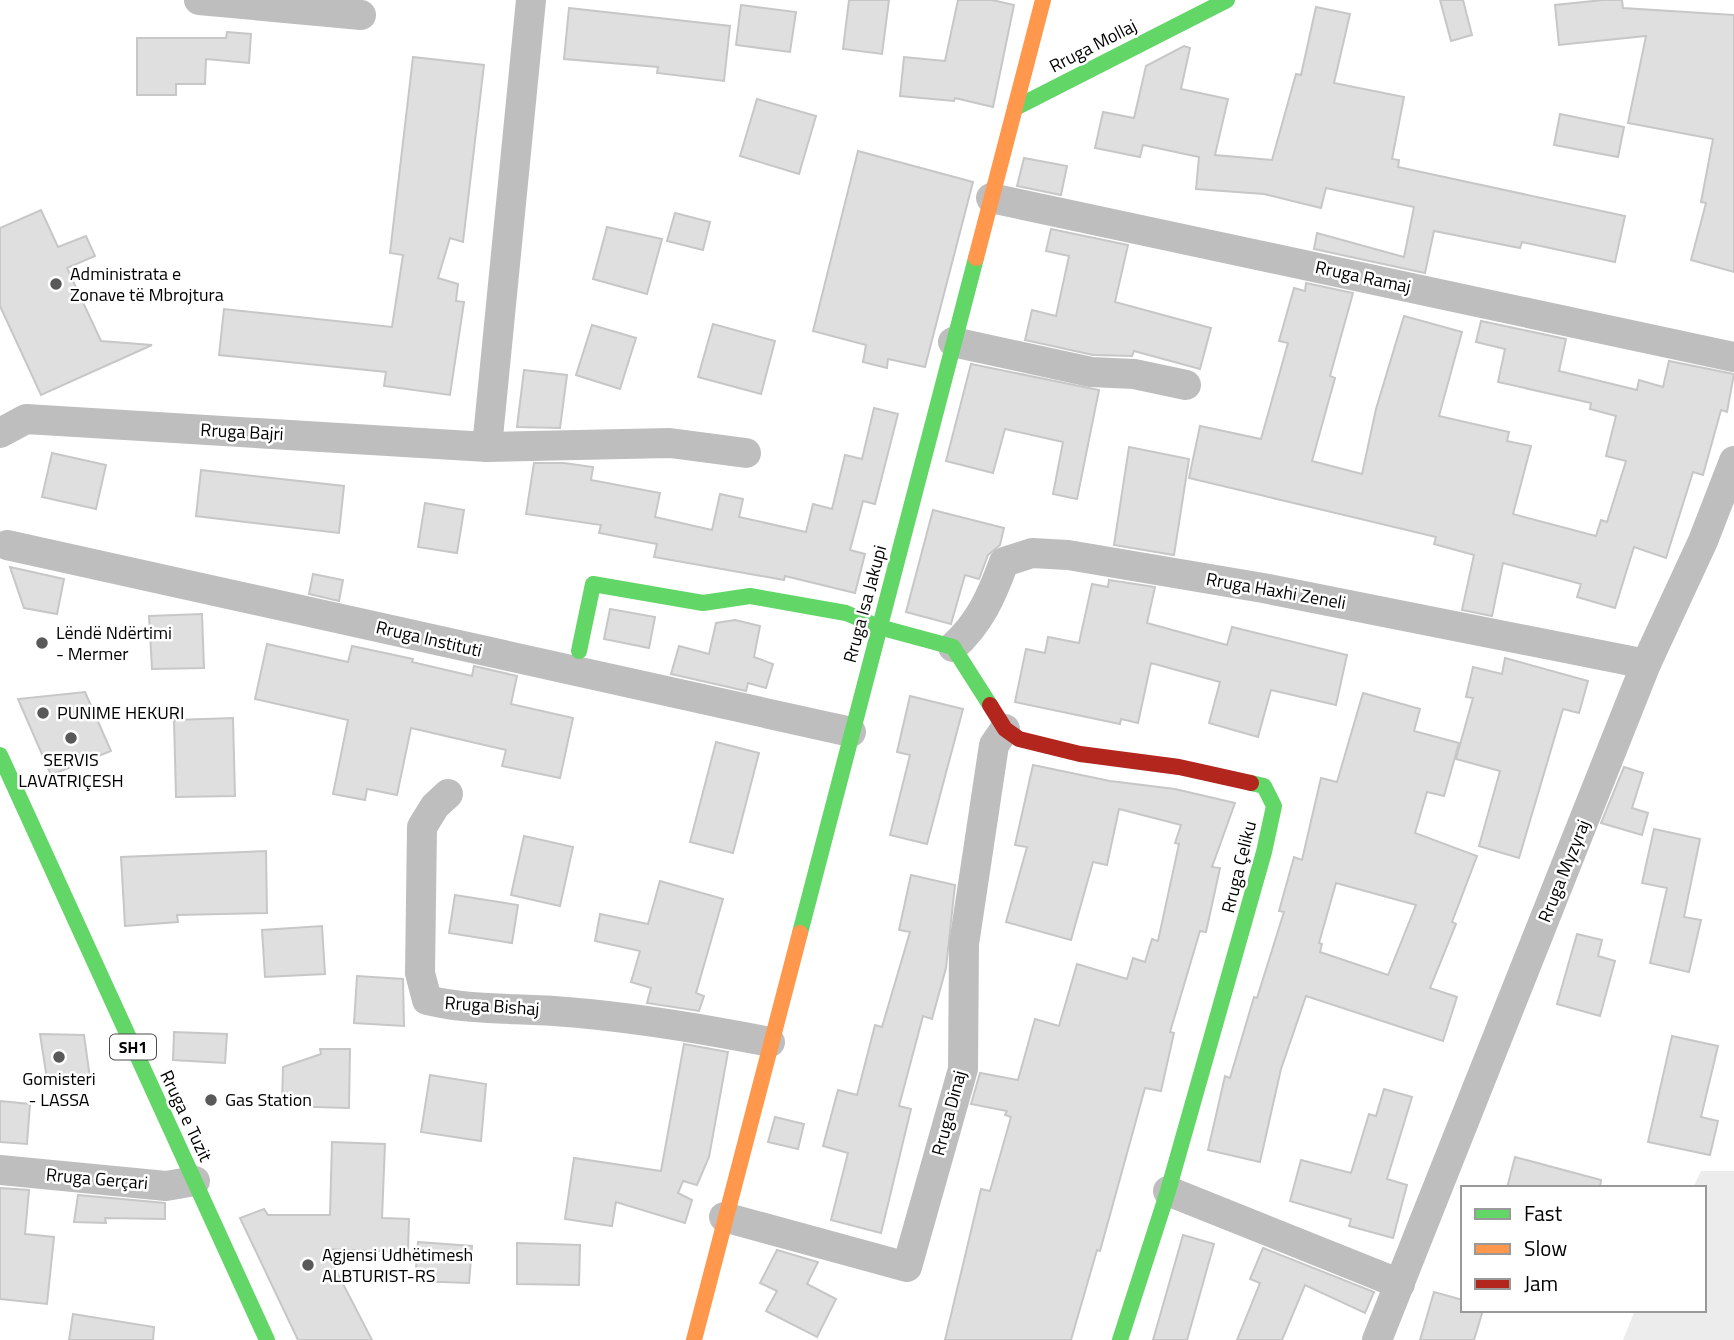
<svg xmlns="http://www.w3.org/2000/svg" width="1734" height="1340" font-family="'Titillium Web',sans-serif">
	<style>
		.green { fill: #ececec }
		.building { fill: #dfdfdf; stroke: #c7c7c7; stroke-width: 2; fill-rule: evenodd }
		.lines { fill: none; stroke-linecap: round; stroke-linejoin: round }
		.street { stroke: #bebebe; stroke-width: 30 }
		.fast { stroke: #63d668; stroke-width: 16 }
		.slow { stroke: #ff974d; stroke-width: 16 }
		.jam { stroke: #b3261e; stroke-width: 16 }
		.poi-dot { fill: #595959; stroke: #fff; stroke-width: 2.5 }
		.labels { text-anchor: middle; stroke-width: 5; stroke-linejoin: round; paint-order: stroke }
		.shield { fill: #fff; stroke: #4c4c4c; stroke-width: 2 }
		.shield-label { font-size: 16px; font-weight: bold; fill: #000 }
		.street-label { font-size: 18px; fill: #000; stroke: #fff }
		.poi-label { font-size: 18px; fill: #000; stroke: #fff; text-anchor: start }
	</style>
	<rect width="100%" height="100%" fill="#fff"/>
	<path class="green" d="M1701,1171H1734V1340H1623L1635,1310H1704V1188H1693Z"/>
	<g class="building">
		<path d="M849,0H889L882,54L843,49Z"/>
		<path d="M958,0H992L1014,5L993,107L955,98L954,101L900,96L904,57L945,61Z"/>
		<path d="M1440,0H1463L1472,35L1451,41Z"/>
		<path d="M1603,0H1622L1623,8L1734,15V272L1691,260L1706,203L1701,202L1713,139L1628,123L1646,36L1559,45L1555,5Z"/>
		<path d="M741,5L796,12L790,52L736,45Z"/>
		<path d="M1316,7L1350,14L1334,83L1404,97L1392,159L1399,160L1398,167L1625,216L1615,262L1522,242L1520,248L1434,231L1425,273L1314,249L1317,233L1404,257L1414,207L1326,188L1321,208L1264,194L1196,189L1199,157L1143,145L1140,157L1095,148L1103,112L1134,118L1146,66L1184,46L1190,48L1181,89L1228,99L1215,155L1272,160L1296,74L1301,75Z"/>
		<path d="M569,8L730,26L724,81L657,73L658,67L564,59Z"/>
		<path d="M227,32L251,34L249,63L206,59L205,84H176V95H137V38H226Z"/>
		<path d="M413,57L484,65L463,242L450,238L438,278L458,284L456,301L464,302L450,395L384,386L386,372L219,355L224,309L392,327L403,255L390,253Z"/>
		<path d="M757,99L816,116L799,174L740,156Z"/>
		<path d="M1560,114L1624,127L1618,157L1554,145Z"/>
		<path d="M858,151L973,182L925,367L888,359L887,368L863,362L866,345L813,331Z"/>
		<path d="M1024,158L1067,166L1061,195L1017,186Z"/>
		<path d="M41,210L58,247L86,236L95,256L67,268L101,341L152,345L41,395L0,306V228Z"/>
		<path d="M675,213L710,222L703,250L667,241Z"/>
		<path d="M607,227L662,239L647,294L593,279Z"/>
		<path d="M1051,229L1128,245L1115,302L1211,328L1200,369L1134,351L1132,356L1093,355L1025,340L1032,310L1056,316L1069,256L1046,251Z"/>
		<path d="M1306,283L1353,293L1330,376L1335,378L1312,461L1362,474L1376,409L1404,316L1462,332L1439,416L1509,432L1507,441L1531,446L1513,514L1596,536L1601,520L1607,522L1626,461L1606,456L1616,416L1590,409L1591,403L1498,382L1505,349L1476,342L1481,321L1566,339L1559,371L1637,390L1639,380L1663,387L1669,361L1734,374L1727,412L1721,410L1703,475L1693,472L1666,558L1634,547L1615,608L1577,597L1581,584L1503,563L1492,616L1462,610L1474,555L1434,544L1436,537L1189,478L1200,426L1261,439L1288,343L1279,341L1294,288L1305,291Z"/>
		<path d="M713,324L775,341L761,394L698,377Z"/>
		<path d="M592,325L636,338L620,389L576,375Z"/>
		<path d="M971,364L1099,390L1077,499L1053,494L1063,442L1005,429L993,473L946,461Z"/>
		<path d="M524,370L567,375L560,428L517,427Z"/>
		<path d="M874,408L898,414L875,504L863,501L850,550L865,554L855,593L785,576L784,580L654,557L657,544L599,533L601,525L526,514L534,463H564L593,467L591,480L660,493L655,517L712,530L720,494L743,499L739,517L806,532L813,504L832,509L845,455L862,459Z"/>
		<path d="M1129,447L1189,459L1174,555L1114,545Z"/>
		<path d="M52,453L106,465L96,509L42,497Z"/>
		<path d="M201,470L344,486L339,533L196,516Z"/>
		<path d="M425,503L464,510L457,553L418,547Z"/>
		<path d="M933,510L1004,528L1000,545L988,555L979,579L965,575L951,624L906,612Z"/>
		<path d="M10,567L64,579L57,614L24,608Z"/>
		<path d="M313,574L343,580L339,601L309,594Z"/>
		<path d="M1109,580L1155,587L1147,623L1227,645L1232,627L1347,655L1336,705L1271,690L1258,737L1209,723L1220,682L1151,663L1138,723L1121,719L1120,724L1015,702L1026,649L1045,653L1048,637L1079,643L1092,584L1108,587Z"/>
		<path d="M610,609L655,617L649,648L604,639Z"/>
		<path d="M202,614L204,668L152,669L149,616Z"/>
		<path d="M735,620L760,626L754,657L773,664L766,688L748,683L746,691L671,674L679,646L709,654L716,623Z"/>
		<path d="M267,644L348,662L352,646L413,659L412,662L472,676L474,666L517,676L511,704L573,718L560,778L502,766L506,750L411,728L397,795L367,789L365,800L333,794L348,720L255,699Z"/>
		<path d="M1505,658L1588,681L1579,713L1563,709L1519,858L1479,846L1500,771L1456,759L1473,698L1466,697L1473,667L1502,674Z"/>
		<path d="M85,692L111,751L51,775L18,699Z"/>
		<path d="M1363,693L1420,709L1414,731L1459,743L1444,796L1427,792L1415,833L1477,856L1452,922L1456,924L1430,988L1457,997L1443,1041L1306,996L1281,1069L1260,1162L1208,1150L1225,1076L1230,1078L1254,997L1257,998L1284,912L1279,911L1294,857L1302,860L1321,778L1337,782ZM1336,883L1416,905L1388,975L1320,952L1322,944L1319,943Z"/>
		<path d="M910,696L963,709L927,844L890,835L910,755L897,752Z"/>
		<path d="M233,718L235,796L176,797L174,720Z"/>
		<path d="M716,742L759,753L733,853L690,842Z"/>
		<path d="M1033,765L1110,781L1175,789L1235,803L1212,867L1220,868L1206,932L1200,931L1170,1032L1174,1033L1161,1091L1145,1088L1100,1251L1097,1250L1071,1340H945L981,1189L990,1191L1011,1117L1005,1115L1007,1111L971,1104L980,1073L1018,1080L1035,1019L1059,1026L1077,964L1127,979L1133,958L1145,962L1152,939L1158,941L1179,844L1175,843L1181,825L1119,809L1107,865L1093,862L1071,940L1006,922L1027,847L1015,845Z"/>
		<path d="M1624,767L1643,773L1632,808L1648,813L1642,835L1601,823Z"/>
		<path d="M1654,829L1700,839L1684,917L1701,920L1689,972L1650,963L1667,888L1642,883Z"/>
		<path d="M524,836L573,847L560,906L511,895Z"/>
		<path d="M266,851L267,913L177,915L178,922L125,926L121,857Z"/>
		<path d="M911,875L955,885L946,968L932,1019L923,1016L899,1106L911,1109L881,1233L831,1220L848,1153L823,1146L838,1090L857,1095L875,1025L882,1027L910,932L899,930Z"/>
		<path d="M660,881L723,899L696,993L704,996L699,1011L647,1003L651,988L631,982L640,951L595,941L600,914L648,924Z"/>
		<path d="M455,895L518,905L512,943L449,933Z"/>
		<path d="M322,926L325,974L265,977L262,930Z"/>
		<path d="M1577,934L1602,940L1598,956L1615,961L1600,1016L1557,1004Z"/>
		<path d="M357,976L403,979L404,1026L354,1023Z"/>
		<path d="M174,1032L227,1034L225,1063L173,1060Z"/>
		<path d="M40,1034L84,1035L90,1078L47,1079Z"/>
		<path d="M1672,1036L1718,1046L1701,1117L1718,1121L1710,1155L1648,1142Z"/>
		<path d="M684,1044L728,1052L709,1157L697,1185L683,1181L678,1193L692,1200L685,1223L616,1202L612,1226L565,1219L574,1158L661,1171Z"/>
		<path d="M320,1049H350L349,1108L282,1106L283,1067L321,1054Z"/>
		<path d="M430,1075L486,1084L481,1141L421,1132Z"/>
		<path d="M1384,1089L1412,1097L1387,1179L1407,1185L1393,1238L1349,1226L1351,1219L1290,1201L1301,1160L1351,1173L1369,1114L1376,1116Z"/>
		<path d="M0,1101L30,1104L27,1144L0,1142Z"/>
		<path d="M775,1117L804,1124L798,1149L768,1142Z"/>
		<path d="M332,1142L385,1144L382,1218L409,1219L408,1252L325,1249L372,1340H298L240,1218L264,1209L268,1215H330Z"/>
		<path d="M1515,1157L1601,1180L1600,1188H1507Z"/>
		<path d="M0,1188L29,1190L25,1234L54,1237L47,1304L0,1299Z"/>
		<path d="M78,1195L165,1203V1219L105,1218L106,1223L74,1222Z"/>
		<path d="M1183,1235L1214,1244L1187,1340H1153Z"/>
		<path d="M418,1242L472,1246L469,1283L415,1281Z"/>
		<path d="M517,1243L580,1245L579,1285L517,1284Z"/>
		<path d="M1263,1248L1374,1292L1365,1313L1305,1285L1282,1340H1237L1260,1283L1250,1279Z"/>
		<path d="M777,1250L818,1262L807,1284L836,1299L817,1337L766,1311L777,1291L760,1283Z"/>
		<path d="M1434,1292L1463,1300V1310H1483L1474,1340H1420Z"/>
		<path d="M73,1314L154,1327L153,1340H69Z"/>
	</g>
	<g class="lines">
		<g class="street">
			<path d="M199,0L361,15"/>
			<path d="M991,198L1734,357"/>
			<path d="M953,342L1091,372L1134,374L1186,385"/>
			<path d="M0,433L26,419L487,447L670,443L746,453"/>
			<path d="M487,447L531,0"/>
			<path d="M7,545L851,732"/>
			<path d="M953,647C980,623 992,595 1004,562L1032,553L1068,555L1263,588L1646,664"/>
			<path d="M448,794L435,806L422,827L420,973L427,1000C468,1010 511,1008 554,1011C626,1016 699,1028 770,1042"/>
			<path d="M0,1170L166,1186L195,1181"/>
			<path d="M1168,1191L1400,1284"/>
			<path d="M724,1217L907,1267L963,1069L964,944L994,745L1005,729"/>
			<path d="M1377,1340L1646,664L1703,541L1734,461"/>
		</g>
		<g class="fast">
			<path d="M1015,108L1227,0"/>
			<path d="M579,651L593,584L703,603L750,596L846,613L879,627L953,647L990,705"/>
			<path d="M0,755L267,1340"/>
			<path d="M800,933L976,258"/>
			<path d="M1120,1340L1168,1191L1264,852L1274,806L1264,786L1251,783"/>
		</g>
		<g class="slow">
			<path d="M976,258L1043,0"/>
			<path d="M694,1340L800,933"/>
		</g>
		<path class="jam" d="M990,705L1005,729L1019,739L1080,754L1179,767L1251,783"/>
	</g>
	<g class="poi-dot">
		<circle cx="56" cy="284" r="7"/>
		<circle cx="42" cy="643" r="7"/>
		<circle cx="43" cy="713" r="7"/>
		<circle cx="71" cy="738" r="7"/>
		<circle cx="59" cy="1057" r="7"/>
		<circle cx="211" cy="1100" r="7"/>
		<circle cx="308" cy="1265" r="7"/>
	</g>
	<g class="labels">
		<rect class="shield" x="110" y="1034.5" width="46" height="25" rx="5"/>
		<g class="shield-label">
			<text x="133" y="1053">SH1</text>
		</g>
		<g class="street-label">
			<text transform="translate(1093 46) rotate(-27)" y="6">Rruga Mollaj</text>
			<text transform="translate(1363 277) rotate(12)" y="6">Rruga Ramaj</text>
			<text transform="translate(242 432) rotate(3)" y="6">Rruga Bajri</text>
			<text transform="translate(1276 591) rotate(10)" y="6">Rruga Haxhi Zeneli</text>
			<text transform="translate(865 604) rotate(-75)" y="6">Rruga Isa Jakupi</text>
			<text transform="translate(429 639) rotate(13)" y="6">Rruga Instituti</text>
			<text transform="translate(1239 867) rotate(-76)" y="6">Rruga Çeliku</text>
			<text transform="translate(1564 871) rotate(-68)" y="6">Rruga Myzyraj</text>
			<text transform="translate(492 1006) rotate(4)" y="6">Rruga Bishaj</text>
			<text transform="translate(949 1113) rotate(-75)" y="6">Rruga Dinaj</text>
			<text transform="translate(186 1116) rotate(65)" y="6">Rruga e Tuzit</text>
			<text transform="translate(97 1179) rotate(5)" y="6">Rruga Gerçari</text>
		</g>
		<g class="poi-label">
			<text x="70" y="280">Administrata e<tspan x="70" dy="21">Zonave të Mbrojtura</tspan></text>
			<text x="56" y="639">Lëndë Ndërtimi<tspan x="56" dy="21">- Mermer</tspan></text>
			<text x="57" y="719">PUNIME HEKURI</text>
			<text x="71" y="766" text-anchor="middle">SERVIS<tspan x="71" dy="21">LAVATRIÇESH</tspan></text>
			<text x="59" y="1085" text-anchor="middle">Gomisteri<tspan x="59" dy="21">- LASSA</tspan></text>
			<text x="225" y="1106">Gas Station</text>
			<text x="322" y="1261">Agjensi Udhëtimesh<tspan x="322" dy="21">ALBTURIST-RS</tspan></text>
		</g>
	</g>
	<rect x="1461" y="1186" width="245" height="126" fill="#ffffff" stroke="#999999" stroke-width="2"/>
	<rect x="1475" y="1209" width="35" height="10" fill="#63d668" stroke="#999999" stroke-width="2"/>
	<text x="1524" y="1221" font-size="21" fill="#000000">Fast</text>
	<rect x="1475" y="1244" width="35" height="10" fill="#ff974d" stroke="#999999" stroke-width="2"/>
	<text x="1524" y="1256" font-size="21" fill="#000000">Slow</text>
	<rect x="1475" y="1279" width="35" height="10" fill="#b3261e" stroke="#999999" stroke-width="2"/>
	<text x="1524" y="1291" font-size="21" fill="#000000">Jam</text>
</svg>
